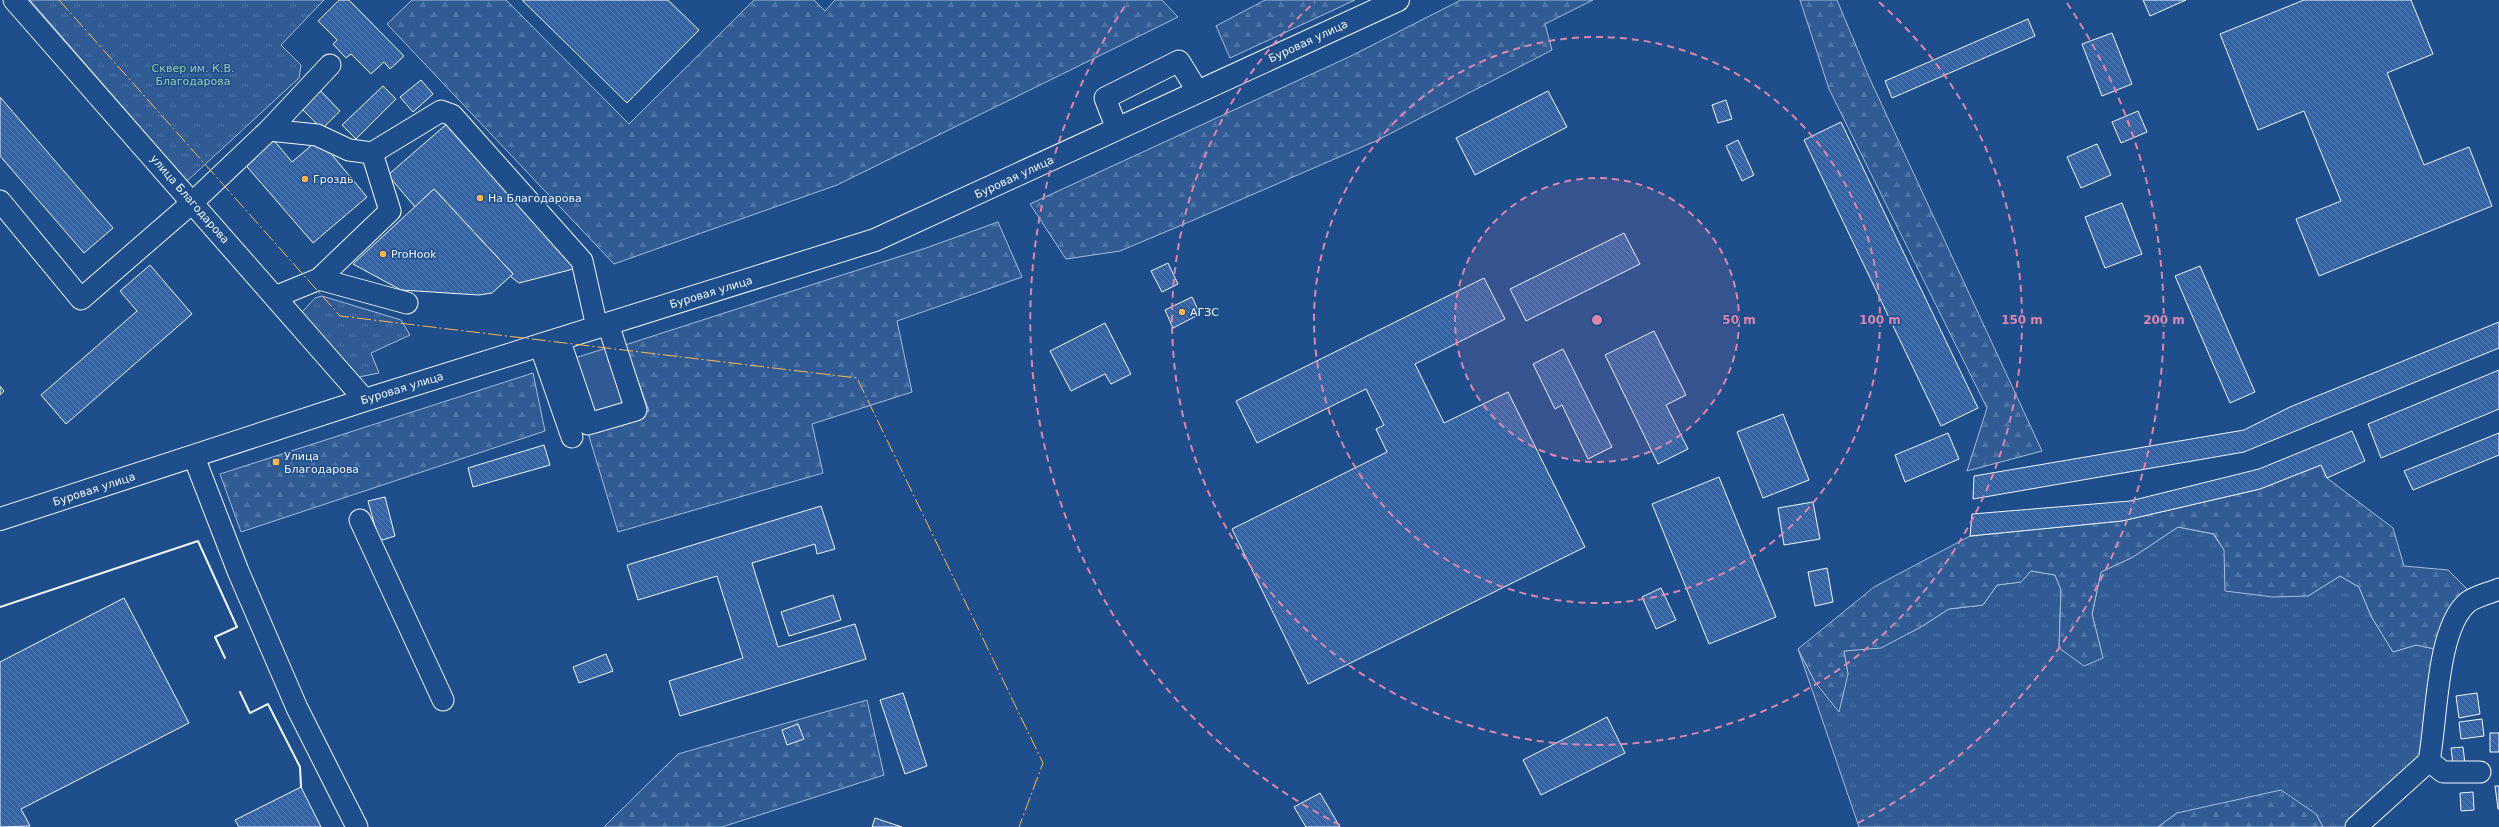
<svg xmlns="http://www.w3.org/2000/svg" width="2499" height="827" font-family="'DejaVu Sans',sans-serif">
	<style>
		.grass { fill: url(#grass-tufts); stroke: #a8bbd7 }
		.forest { fill: url(#forest-firs); stroke: #a8bbd7 }
		.pitch { fill: #305b95; stroke: #a8bbd7 }
		.building { fill: url(#building-back-hatch); stroke: #f2f6ff }
		.lines { fill: none; stroke-linecap: round; stroke-linejoin: round }
		.minor-casing { stroke: #f2f6ff; stroke-width: 23 }
		.major-casing { stroke: #f2f6ff; stroke-width: 24 }
		.minor { stroke: #1f4e8c; stroke-width: 21 }
		.major { stroke: #1f4e8c; stroke-width: 22 }
		.wall { stroke: #f2f6ff; stroke-width: 2 }
		.power { stroke: #ffb74d; stroke-width: 1; stroke-dasharray: 14 3 2 3; stroke-linecap: butt }
		.ring { fill: none; stroke: #da87ad; stroke-width: 2; stroke-dasharray: 7 5 }
		.poi-dot { fill: #ffb74d; stroke: #1f4e8c; stroke-width: 1.5 }
		.labels { text-anchor: middle; stroke-width: 3; stroke-linejoin: round; paint-order: stroke }
		.street-label { font-size: 11px; fill: #f2f6ff; stroke: #1f4e8c }
		.park-label { font-size: 11px; fill: #97c8a6; stroke: #1f4e8c }
		.poi-label { font-size: 11px; fill: #f2f6ff; stroke: #1f4e8c; text-anchor: start }
		.centre { fill: #da87ad; stroke: #1f4e8c; stroke-width: 2 }
		.ring-label { font-size: 12px; text-anchor: middle; font-weight: bold; fill: #da87ad; stroke: #1f4e8c; stroke-width: 3; stroke-linejoin: round; paint-order: stroke }
	</style>
	<defs>
		<pattern id="grass-tufts" width="24" height="20" patternUnits="userSpaceOnUse"><rect width="24" height="20" fill="#305b95"/><path d="M3 7l-1-3M5 7V3M7 7l1-3M15 17l-1-3M17 17v-4M19 17l1-3" fill="none" stroke="#4e73a5"/></pattern>
		<pattern id="forest-firs" width="22" height="20" patternUnits="userSpaceOnUse"><rect width="22" height="20" fill="#305b95"/><path d="M5 1l3.5 6h-7zM16 11l3.5 6h-7z" fill="#4e73a5"/></pattern>
		<pattern id="building-back-hatch" width="6" height="6" patternUnits="userSpaceOnUse"><rect width="6" height="6" fill="#3563a3"/><path d="M-1 5l2 2M0 0l6 6M5-1l2 2" fill="none" stroke="#537ab1"/></pattern>
	</defs>
	<rect width="100%" height="100%" fill="#1f4e8c"/>
	<g class="grass">
		<path d="M30,0H324L281,45L301,65L299,78L187,181Z"/>
		<path d="M322,296L401,320L410,335L371,353L379,373L359,377L302,312L315,298Z"/>
		<path d="M2178,527L2213,534L2224,550L2308,596L2340,576L2359,587L2371,616L2393,652L2416,645L2435,649L2423,757L2366,827H2323L2316,814L2177,813L2158,827H1859L1798,649L1815,682L1848,674L1844,651L1881,647L1919,628L1949,609L1983,605L1997,585L2021,582L2031,571L2055,575L2061,590L2059,648L2103,658L2092,614L2101,572L2133,557Z"/>
	</g>
	<g class="forest">
		<path d="M412,0H506L629,124L754,0H814L825,11L835,0H1162L1178,17L837,185L614,264L387,24Z"/>
		<path d="M1265,0H1355L1230,58L1216,26Z"/>
		<path d="M1461,0H1593L1545,24L1552,50L1376,141L1196,219L1120,251L1066,259L1030,204L1351,56Z"/>
		<path d="M1800,0H1837L1869,77L2042,451L1967,471L1987,408L1829,89Z"/>
		<path d="M998,222L1022,277L897,321L912,392L812,424L823,473L618,532L588,433L649,411L625,345L926,248Z"/>
		<path d="M533,373L545,431L241,532L220,474Z"/>
		<path d="M2321,465L2327,478L2393,528L2404,566L2448,570L2471,593L2435,649L2416,645L2393,652L2371,616L2359,587L2340,576L2308,596L2273,597L2225,591L2224,550L2214,534L2178,527L2133,557L2101,572L2092,614L2103,658L2084,666L2059,648L2061,590L2055,575L2031,571L2021,582L1997,585L1983,605L1949,609L1919,628L1881,648L1844,651L1848,674L1839,712L1815,682L1798,649L1874,587L1970,536L2122,521L2260,489Z"/>
		<path d="M867,700L884,775L722,827H604L678,754Z"/>
		<path d="M2281,790L2316,814L2323,827H2158L2177,813Z"/>
	</g>
	<path class="pitch" d="M619,344L640,411L586,428L562,362Z"/>
	<g class="building">
		<path d="M339,0H349L404,56L390,69L384,62L371,74L351,54L346,58L333,44L337,40L318,21Z"/>
		<path d="M522,0H668L699,30L627,103Z"/>
		<path d="M2143,0H2186L2150,16Z"/>
		<path d="M2304,0H2411L2433,54L2387,73L2424,165L2469,147L2492,206L2319,276L2296,219L2341,201L2304,111L2258,130L2220,34Z"/>
		<path d="M2028,19L2035,36L1892,98L1885,81Z"/>
		<path d="M2112,33L2132,84L2102,96L2082,44Z"/>
		<path d="M421,80L433,94L413,112L400,97Z"/>
		<path d="M316,86L340,111L322,129L297,104Z"/>
		<path d="M383,86L396,99L356,139L342,125Z"/>
		<path d="M1548,91L1567,127L1475,175L1456,138Z"/>
		<path d="M0,97L113,228L84,253L0,156Z"/>
		<path d="M1726,100L1732,119L1718,123L1712,105Z"/>
		<path d="M2138,111L2147,132L2121,143L2112,122Z"/>
		<path d="M449,122L581,267L519,283L510,276L513,274L434,189L415,207L388,175Z"/>
		<path d="M1841,122L1978,408L1941,426L1804,140Z"/>
		<path d="M272,138L292,162L319,139L367,197L313,243L243,162Z"/>
		<path d="M1738,140L1754,175L1742,181L1726,146Z"/>
		<path d="M2097,144L2111,175L2081,188L2067,157Z"/>
		<path d="M434,189L513,274L492,293L479,295L401,290L353,264Z"/>
		<path d="M2122,203L2142,254L2105,268L2085,217Z"/>
		<path d="M1624,233L1640,264L1526,321L1510,289Z"/>
		<path d="M1168,263L1178,284L1162,292L1151,271Z"/>
		<path d="M150,265L192,314L66,424L41,395L137,311L120,291Z"/>
		<path d="M2200,266L2255,392L2230,403L2175,276Z"/>
		<path d="M1484,278L1505,319L1415,364L1444,423L1508,392L1585,547L1308,684L1232,529L1387,452L1376,429L1384,425L1366,389L1257,443L1236,401Z"/>
		<path d="M1192,297L1200,314L1173,328L1165,310Z"/>
		<path d="M2499,322V348L2244,452L1973,499L1974,476L2244,430L2290,407Z"/>
		<path d="M1105,323L1131,374L1111,384L1105,374L1071,391L1050,351Z"/>
		<path d="M1654,331L1686,395L1666,405L1688,449L1658,464L1605,355Z"/>
		<path d="M1563,349L1612,447L1588,459L1562,405L1555,409L1533,364Z"/>
		<path d="M2499,370V409L2381,458L2368,424Z"/>
		<path d="M0,386L4,391L0,395Z"/>
		<path d="M1783,414L1809,480L1763,498L1737,432Z"/>
		<path d="M2352,431L2365,461L2327,478L2321,465L2260,489L2122,521L1970,536L1972,514L2130,501L2259,469Z"/>
		<path d="M1948,433L1959,459L1905,482L1895,455Z"/>
		<path d="M2499,433V455L2413,490L2404,471Z"/>
		<path d="M544,445L550,465L473,487L468,468Z"/>
		<path d="M1719,477L1776,617L1709,644L1652,504Z"/>
		<path d="M385,497L395,536L379,541L368,501Z"/>
		<path d="M1813,502L1820,539L1784,545L1778,508Z"/>
		<path d="M821,506L835,549L817,554L815,544L752,563L778,647L855,624L866,659L680,716L669,681L743,658L717,576L638,600L627,565Z"/>
		<path d="M1827,568L1833,602L1815,606L1808,572Z"/>
		<path d="M1661,588L1676,620L1656,629L1642,597Z"/>
		<path d="M833,595L841,620L789,636L781,612Z"/>
		<path d="M124,598L189,723L21,809L30,826L0,827V662Z"/>
		<path d="M606,654L613,671L579,683L573,667Z"/>
		<path d="M903,693L927,766L905,774L880,700Z"/>
		<path d="M2477,693L2480,714L2459,718L2456,696Z"/>
		<path d="M1607,717L1625,753L1541,795L1523,760Z"/>
		<path d="M2482,719L2484,736L2461,739L2459,722Z"/>
		<path d="M798,724L804,739L787,745L782,730Z"/>
		<rect x="2490" y="733" width="9" height="19"/>
		<path d="M2463,747L2465,764L2453,765L2451,748Z"/>
		<path d="M2495,786H2499V809H2498Z"/>
		<path d="M301,787L321,827H239L235,820Z"/>
		<path d="M2473,792L2474,810L2461,811L2460,793Z"/>
		<path d="M1320,793L1340,827H1306L1294,807Z"/>
		<path d="M875,818L902,827H872Z"/>
	</g>
	<g class="lines">
		<g class="minor-casing">
			<g id="minor">
				<path d="M14,0L365,400"/>
				<path d="M1117,129L1105,98L1179,61L1198,92"/>
				<path d="M269,130L330,65"/>
				<path d="M0,201L81,299L193,202L269,130L317,135L349,150L372,153L441,111L452,115L582,261L597,327"/>
				<path d="M319,279L390,211L372,153"/>
				<path d="M275,297L319,279L407,303"/>
				<path d="M559,339L588,424L636,410L608,324"/>
				<path d="M540,345L572,437"/>
				<path d="M194,457L238,571L297,708L357,827"/>
				<path d="M360,520L443,700"/>
				<path d="M2429,761C2437,721 2436,628 2468,602C2476,596 2490,593 2499,589"/>
				<path d="M2356,827L2429,761L2443,772H2480"/>
			</g>
		</g>
		<g class="major-casing">
			<path id="major" d="M0,519L365,400L875,240L1398,0"/>
		</g>
		<use href="#minor" class="minor"/>
		<use href="#major" class="major"/>
		<g class="wall">
			<path d="M0,607L198,541L237,627L215,637L225,658"/>
			<path d="M240,692L250,713L268,704L300,767L301,787"/>
		</g>
		<path class="power" d="M59,0L340,316L857,378L1043,763L1019,827"/>
	</g>
	<circle cx="1597" cy="320" r="142" fill="#da87ad" fill-opacity=".12"/>
	<g class="ring">
		<circle cx="1597" cy="320" r="142"/>
		<circle cx="1597" cy="320" r="283"/>
		<path d="M1879 2A425 425 0 1 1 1315 2"/>
		<path d="M1340 825A567 567 0 0 1 1127 3M2067 3A567 567 0 0 1 1854 825"/>
	</g>
	<g class="poi-dot">
		<circle cx="305" cy="179" r="4"/>
		<circle cx="480" cy="198" r="4"/>
		<circle cx="383" cy="254" r="4"/>
		<circle cx="1182" cy="312" r="4"/>
		<rect x="272" y="458" width="8" height="8" rx="2"/>
	</g>
	<g class="labels">
		<g class="street-label">
			<text transform="translate(1308 41) rotate(-25)" y="4">Буровая улица</text>
			<text transform="translate(1014 177) rotate(-25)" y="4">Буровая улица</text>
			<text transform="translate(190 199) rotate(49)" y="4">улица Благодарова</text>
			<text transform="translate(711 292) rotate(-17)" y="4">Буровая улица</text>
			<text transform="translate(402 388) rotate(-17)" y="4">Буровая улица</text>
			<text transform="translate(94 489) rotate(-18)" y="4">Буровая улица</text>
		</g>
		<g class="park-label">
			<text x="193" y="72">Сквер им. К.В.<tspan x="193" dy="13">Благодарова</tspan></text>
		</g>
		<g class="poi-label">
			<text x="313" y="183">Гроздь</text>
			<text x="488" y="202">На Благодарова</text>
			<text x="391" y="258">ProHook</text>
			<text x="1190" y="316">АГЗС</text>
			<text x="284" y="460">Улица<tspan x="284" dy="13">Благодарова</tspan></text>
		</g>
	</g>
	<circle cx="1597" cy="320" r="6" class="centre"/>
	<g class="ring-label">
		<text x="1739" y="324">50 m</text>
		<text x="1880" y="324">100 m</text>
		<text x="2022" y="324">150 m</text>
		<text x="2164" y="324">200 m</text>
	</g>
</svg>
